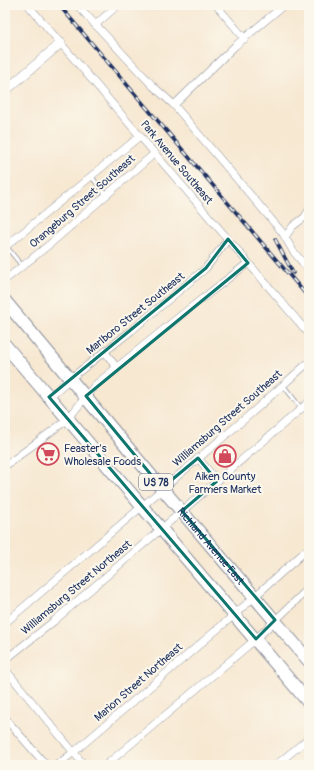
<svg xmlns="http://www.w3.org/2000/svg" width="314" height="770" font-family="Pangolin,sans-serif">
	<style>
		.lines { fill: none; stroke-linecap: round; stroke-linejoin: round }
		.service-casing { stroke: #898c98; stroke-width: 5 }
		.minor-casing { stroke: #898c98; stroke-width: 8 }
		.tertiary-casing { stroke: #898c98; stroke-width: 10 }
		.primary-casing { stroke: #898c98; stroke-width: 14 }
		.service { stroke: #fff; stroke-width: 3.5 }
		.minor { stroke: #fff; stroke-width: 7 }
		.tertiary { stroke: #fff; stroke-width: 9 }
		.primary { stroke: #fff; stroke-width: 12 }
		.rail-casing { stroke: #1b2f5e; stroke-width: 3.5 }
		.rail { stroke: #fbf7ec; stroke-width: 2; stroke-dasharray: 6; stroke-linecap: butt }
		.marked { fill: none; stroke: #0f766e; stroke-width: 3; stroke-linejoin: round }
		.labels { text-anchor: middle; stroke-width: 4; stroke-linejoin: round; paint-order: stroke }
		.shield { fill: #fbf7ec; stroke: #5e6b89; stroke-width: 1 }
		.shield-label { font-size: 10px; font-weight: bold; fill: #1b2f5e }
		.street-label { font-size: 11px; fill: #1b2f5e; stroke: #fbf7ec }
		.poi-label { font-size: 11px; fill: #1b2f5e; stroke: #fbf7ec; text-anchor: start }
	</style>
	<rect width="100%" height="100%" fill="#fbf7ec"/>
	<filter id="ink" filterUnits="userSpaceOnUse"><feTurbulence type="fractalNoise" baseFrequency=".025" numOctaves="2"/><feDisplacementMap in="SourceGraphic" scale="8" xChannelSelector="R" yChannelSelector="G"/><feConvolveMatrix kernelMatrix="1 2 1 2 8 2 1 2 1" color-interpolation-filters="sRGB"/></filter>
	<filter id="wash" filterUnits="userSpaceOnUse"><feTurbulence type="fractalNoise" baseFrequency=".012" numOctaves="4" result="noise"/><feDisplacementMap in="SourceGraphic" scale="16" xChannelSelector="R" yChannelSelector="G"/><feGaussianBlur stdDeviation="0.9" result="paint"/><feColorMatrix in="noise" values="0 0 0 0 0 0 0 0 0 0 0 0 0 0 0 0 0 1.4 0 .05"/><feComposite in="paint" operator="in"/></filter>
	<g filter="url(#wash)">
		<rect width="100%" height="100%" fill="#f7e8d2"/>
	</g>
	<g filter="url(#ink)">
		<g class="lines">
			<g class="service-casing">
				<g id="service">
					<path d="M91,176L106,195"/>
					<path d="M6,246L22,266"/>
					<path d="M283,385L301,408"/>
				</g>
			</g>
			<g class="minor-casing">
				<g id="minor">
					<path d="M28,5L309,334"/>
					<path d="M77,5L153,86L174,105L282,232L293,251L309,270"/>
					<path d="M216,5L245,39"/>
					<path d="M95,25L118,5"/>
					<path d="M174,105L235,46L284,5"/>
					<path d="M285,237L293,226L305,217L309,210"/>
					<path d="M5,247L140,136"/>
					<path d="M5,280L50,244L155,153"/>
					<path d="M105,352L117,368"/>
					<path d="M49,397L71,378L131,331L206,268L228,239"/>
					<path d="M198,458L217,481"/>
					<path d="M5,466L68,419L95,385L185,312L248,263"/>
					<path d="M5,623L247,417L309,362"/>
					<path d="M5,660L54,621L309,402"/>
					<path d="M5,669L84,765"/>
					<path d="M5,718L46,765"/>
					<path d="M57,765L74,752L234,615L309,548"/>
					<path d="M106,765L256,639L309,588"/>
					<path d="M276,765L309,738"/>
				</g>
			</g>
			<g class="tertiary-casing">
				<path id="tertiary" d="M5,91L61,43"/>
			</g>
			<g class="primary-casing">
				<g id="primary">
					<path id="s1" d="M5,301L149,473L309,661"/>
					<path d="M5,345L309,703"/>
				</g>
			</g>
			<use href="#service" class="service"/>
			<use href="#minor" class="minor"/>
			<use href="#tertiary" class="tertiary"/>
			<use href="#primary" class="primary"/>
			<g class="rail-casing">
				<g id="rail">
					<path d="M59,5L309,298"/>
					<path d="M275,239L293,273"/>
				</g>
			</g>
			<use href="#rail" class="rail"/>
		</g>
	</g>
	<path class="marked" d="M228,239L248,263L86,396L162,488L198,458L217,481L182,511L275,620L256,639L49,397L206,268Z"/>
	<defs>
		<g id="supermarket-ring" transform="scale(1.15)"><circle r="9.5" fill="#fbf7ec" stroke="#d1495b" stroke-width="1.5"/><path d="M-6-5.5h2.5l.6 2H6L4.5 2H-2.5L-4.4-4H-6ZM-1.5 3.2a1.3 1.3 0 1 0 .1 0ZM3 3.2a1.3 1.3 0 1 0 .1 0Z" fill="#d1495b"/></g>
		<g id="shop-ring" transform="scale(1.15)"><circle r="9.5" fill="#fbf7ec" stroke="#d1495b" stroke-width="1.5"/><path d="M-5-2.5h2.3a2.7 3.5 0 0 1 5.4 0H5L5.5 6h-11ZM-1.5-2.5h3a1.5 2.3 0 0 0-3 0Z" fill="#d1495b"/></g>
	</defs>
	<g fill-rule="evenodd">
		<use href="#supermarket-ring" x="48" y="454"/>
		<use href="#shop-ring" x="225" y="456"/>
	</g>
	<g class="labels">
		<rect class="shield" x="139" y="474" width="34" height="16" rx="3"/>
		<g class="shield-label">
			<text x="156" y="486">US 78</text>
		</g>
		<g class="street-label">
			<text transform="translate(177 162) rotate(50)" y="4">Park Avenue Southeast</text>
			<text transform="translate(82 201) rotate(-41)" y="4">Orangeburg Street Southeast</text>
			<text transform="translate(135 313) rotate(-39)" y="4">Marlboro Street Southeast</text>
			<text transform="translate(227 418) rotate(-41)" y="4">Williamsburg Street Southeast</text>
			<text dy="4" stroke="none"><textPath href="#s1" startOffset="320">Richland Avenue East</textPath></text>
			<text transform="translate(76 587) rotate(-40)" y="4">Williamsburg Street Northeast</text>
			<text transform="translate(138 682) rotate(-41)" y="4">Marion Street Northeast</text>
		</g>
		<g class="poi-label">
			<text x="64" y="452">Feaster's<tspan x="64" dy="13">Wholesale Foods</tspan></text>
			<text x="225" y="480" text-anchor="middle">Aiken County<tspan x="225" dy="13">Farmers Market</tspan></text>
		</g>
	</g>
	<rect width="314" height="770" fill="none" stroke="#fbf7ec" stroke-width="20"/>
</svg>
